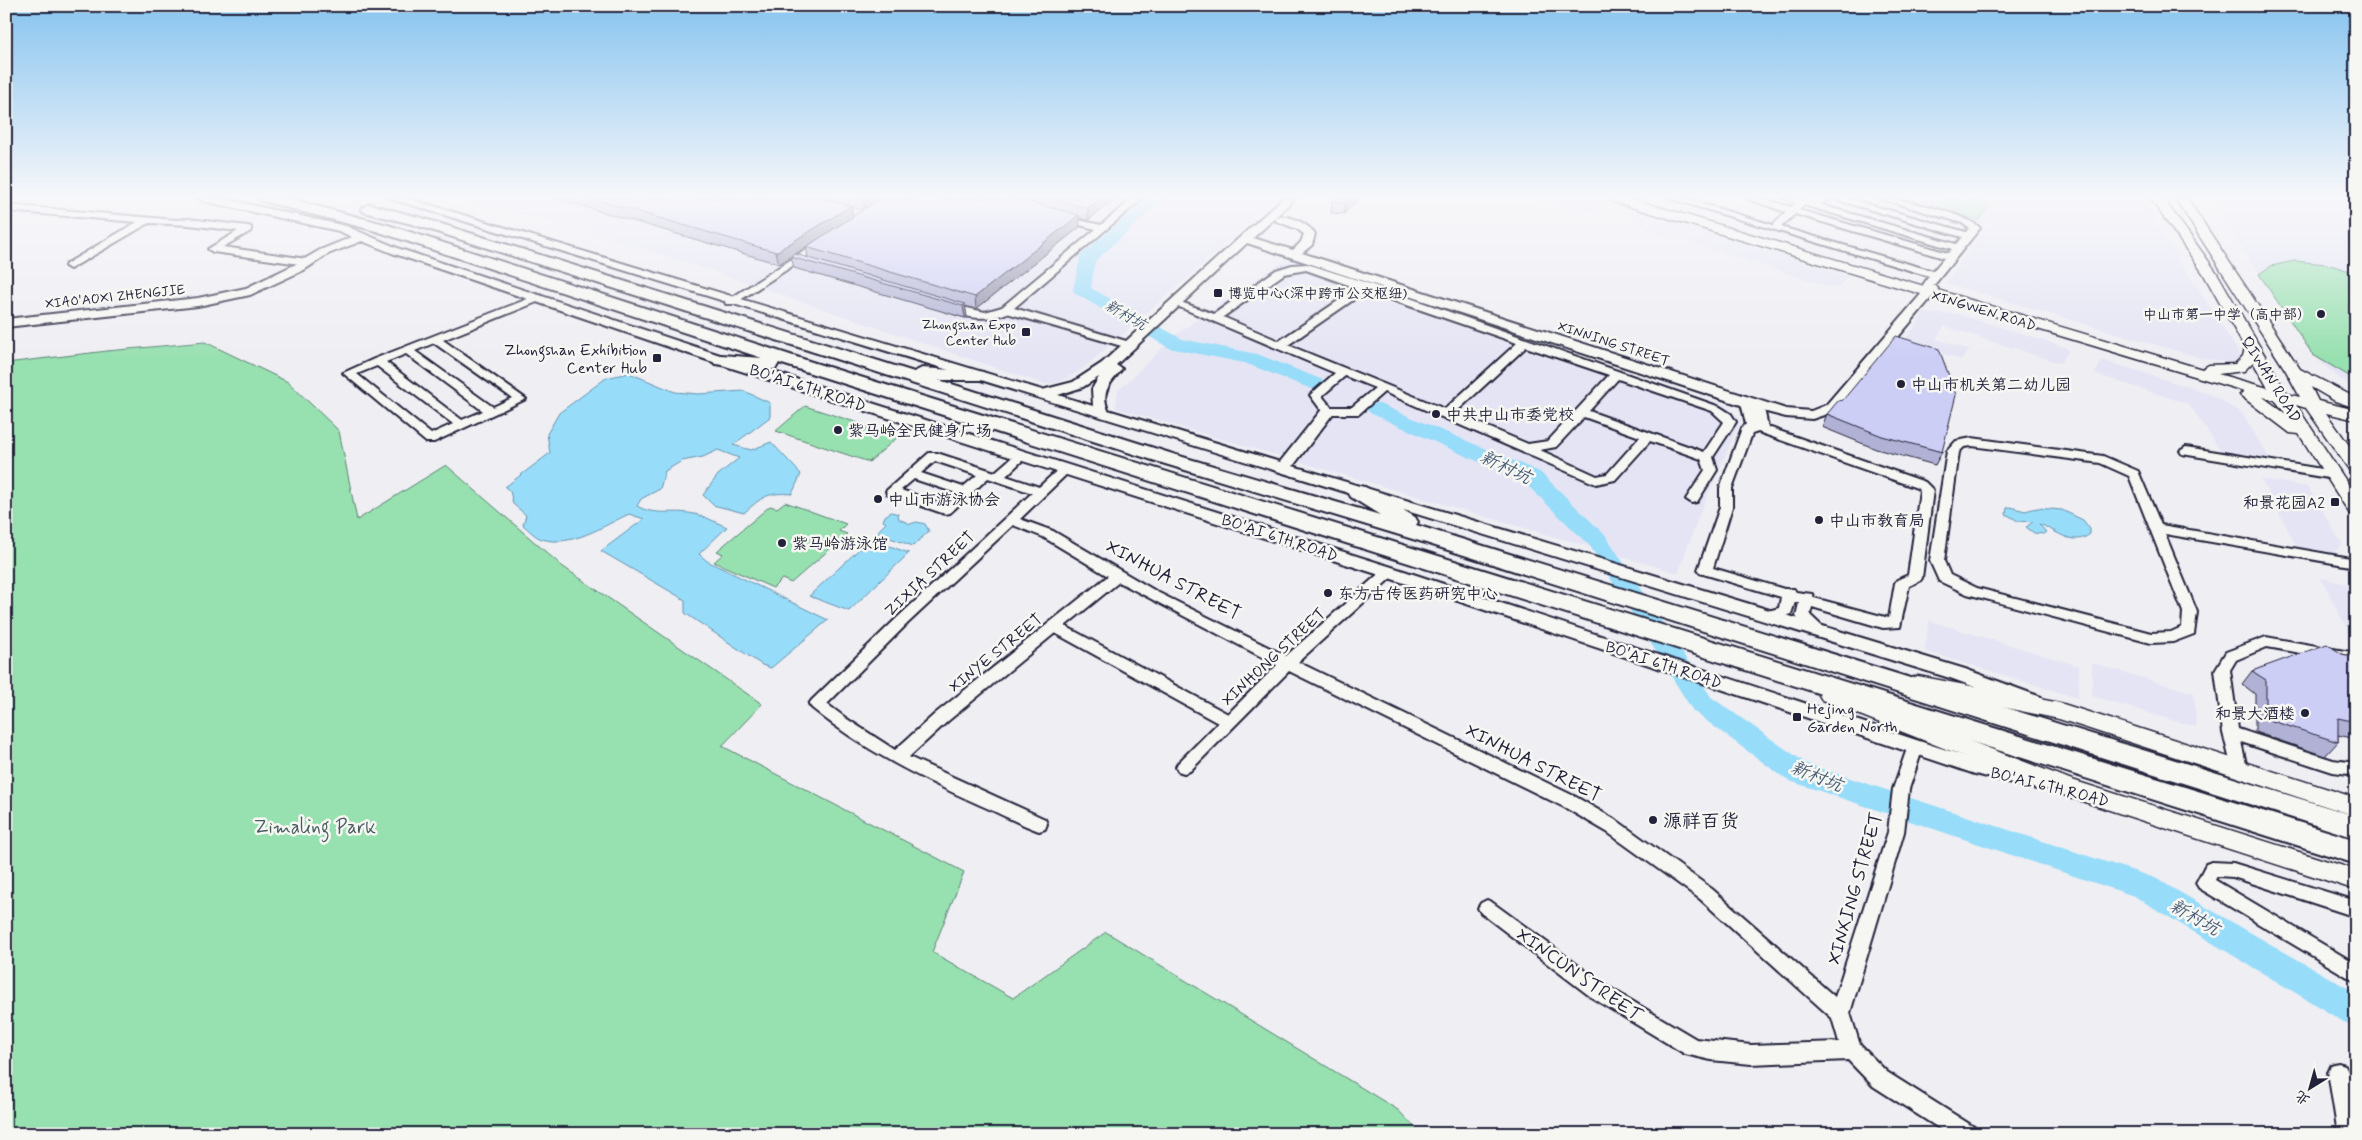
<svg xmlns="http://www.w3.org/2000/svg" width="2362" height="1140" font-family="Mynerve,'LXGW WenKai TC',sans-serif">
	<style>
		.built { fill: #e4e4f4 }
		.green { fill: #97e0af; stroke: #5c8175 }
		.water { fill: #97dcf9; stroke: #6892ad }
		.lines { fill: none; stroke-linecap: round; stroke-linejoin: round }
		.river { fill: #97dcf9; fill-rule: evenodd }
		.minor-casing { stroke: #22223b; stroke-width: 4 }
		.tertiary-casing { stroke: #22223b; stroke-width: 4 }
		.secondary-casing { stroke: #22223b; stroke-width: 3 }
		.trunk-casing { stroke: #22223b; stroke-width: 4 }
		.minor { fill: #f6f6f2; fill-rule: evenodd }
		.tertiary { fill: #f6f6f2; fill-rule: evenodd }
		.secondary { fill: #f6f6f2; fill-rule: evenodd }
		.trunk { fill: #f6f6f2; fill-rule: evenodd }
		.wall { fill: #b0b1d4; stroke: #22223b; fill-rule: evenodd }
		.shaded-wall { fill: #9090ac; stroke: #22223b }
		.building { fill: #cdcef6; stroke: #22223b }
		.poi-dot { fill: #22223b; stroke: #f6f6f2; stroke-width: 2 }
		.labels { text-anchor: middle; stroke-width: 5; stroke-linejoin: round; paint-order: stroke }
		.far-poi-label { font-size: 14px; fill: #22223b; stroke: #f6f6f2; text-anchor: end }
		.far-street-label { font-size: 14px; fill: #22223b; stroke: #f6f6f2 }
		.far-water-label { font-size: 15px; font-style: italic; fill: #455a74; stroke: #f6f6f2 }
		.poi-label { font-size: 16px; fill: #22223b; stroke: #f6f6f2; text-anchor: start }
		.street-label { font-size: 16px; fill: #22223b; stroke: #f6f6f2 }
		.water-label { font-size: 18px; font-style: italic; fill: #455a74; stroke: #f6f6f2 }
		.near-street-label { font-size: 19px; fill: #22223b; stroke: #f6f6f2 }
		.near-poi-label { font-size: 19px; fill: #22223b; stroke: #f6f6f2; text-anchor: start }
		.near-park-label { font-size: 19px; fill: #455b5e; stroke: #f6f6f2 }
	</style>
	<rect width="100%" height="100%" fill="#eeeef3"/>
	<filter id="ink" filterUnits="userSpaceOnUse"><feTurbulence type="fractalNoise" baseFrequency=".02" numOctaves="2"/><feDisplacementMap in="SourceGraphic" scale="10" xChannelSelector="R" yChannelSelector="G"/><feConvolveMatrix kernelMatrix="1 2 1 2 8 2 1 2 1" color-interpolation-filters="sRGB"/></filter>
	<g filter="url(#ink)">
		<g class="built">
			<path d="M443,198H1279L1079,372L1056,383L1044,384L673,258L565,224Z"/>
			<path d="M1526,198H1589L1609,203L1599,215Z"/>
			<path d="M1894,198H2140L2241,356L2233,363L2202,358L1945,283L1985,228L1970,220Z"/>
			<path d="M2209,198H2356V386L2340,379L2313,355Z"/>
			<path d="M1641,212L1849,276L1837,289L1627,223Z"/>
			<path d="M1287,257L1726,406L1741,420L1701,510L1678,573L1116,408L1118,391L1177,334Z"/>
			<path d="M1924,313L1958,314L2065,347L2069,351L2060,363L1944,326L1936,339L1969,350L1962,360L1905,341Z"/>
			<path d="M2102,360L2208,393L2242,413L2272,462L2224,455L2189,404L2095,374Z"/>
			<path d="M2261,479L2308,487L2342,544L2333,554L2297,547Z"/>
			<path d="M2321,578L2347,584L2356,589V646Z"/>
			<path d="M1929,621L2079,666L2078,698L1925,651Z"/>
			<path d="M2092,663L2194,693L2196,727L2092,696Z"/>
		</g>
		<g class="green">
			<path d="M1936,198L1964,200L1952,213L1928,206Z"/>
			<path d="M1967,200L1990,206L1979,220L1954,213Z"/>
			<path d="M2294,261L2327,264L2356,273V380L2313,355L2259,274L2271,266Z"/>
			<path d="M205,342L288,382L339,431L357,520L446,465L562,566L762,704L722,746L964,872L932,952L1013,998L1106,932L1398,1110L1421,1134H6V363L107,351Z"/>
			<path d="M805,406L899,436L869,462L776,431Z"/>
			<path d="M785,502L846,524L839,531L847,534L791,583L782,579L773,588L714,562L723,554L717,551L770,506L777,508Z"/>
		</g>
		<g class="water">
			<path d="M629,373L675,392L698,394L744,391L770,403V417L733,445L751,450L771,442L801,474L792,494C767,492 762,497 744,513L713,505L703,495L718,475L739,458L718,450L703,457L682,461L665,471L660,489L641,499L637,506C657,517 672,509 694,514C705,516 717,523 727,527L699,554L707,561L828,620L771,668L762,665L685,613V600L601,551L644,519L629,514C603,526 571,548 542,539C535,537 528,529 523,525L526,515L513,504L510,491L505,487L550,453L547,434L559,413L606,378Z"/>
			<path d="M2011,507L2025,511L2037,508L2062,510L2083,520L2090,529V534C2073,548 2054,529 2039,524L2046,532L2043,534L2034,533L2026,527L2033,522L2018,521L2006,514L2007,508Z"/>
			<path d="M891,512L898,514L899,519L910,524L917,522L925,524L929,531L913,546L876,533L886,523L883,521L885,516Z"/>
			<path d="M870,539L909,553L849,611L809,596Z"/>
		</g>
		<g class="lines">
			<g class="river">
				<path d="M1147,198H1165L1095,261L1091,288L1182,339L1257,354L1323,380L1326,384L1323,388L1316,390L1309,388L1245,363L1169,348L1076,294L1073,290L1081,255Z"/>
				<path d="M1377,403L1540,472L1606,536L1711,697L1807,764L2155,878L2356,993V1026L2344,1022L2134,896L1787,780L1693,711L1590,546L1524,482L1370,413L1367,409L1370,405Z"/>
			</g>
			<g class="minor-casing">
				<g id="minor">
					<path d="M1133,198H1143L1014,308L1133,343V347H1125L1007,313C991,321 957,319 944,307L949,304L985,312L1002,307L1096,229L1059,220V216L1101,225Z"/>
					<path d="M1668,198H1683L1773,225L1786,212L1745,198H1760L1791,207L1796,203L1784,198H1828L1821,205L1956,244L1962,237L1831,198H1846L1966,232L1969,228L1962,223L1879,198C1899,198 1966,213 1980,228L1930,290L1926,291L1921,288L1929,276ZM1804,205L1952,249L1948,253L1799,210ZM1795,214L1944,258L1933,271L1781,227Z"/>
					<path d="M6,205L176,220L189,219L248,226L251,227V231L223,247L307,259L312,262L307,265L213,252L208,249L238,231L189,225L149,223L70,269L65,266L66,264L137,222L6,211Z"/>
					<path d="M823,239L826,240V244L734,304H726L725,302Z"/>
					<path d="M1307,264L1370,284L1720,407L1731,414L1736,422L1713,457L1717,470L1697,502L1692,503L1686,499L1705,470L1701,459L1650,441L1615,480L1596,484L1384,392L1359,414H1324L1310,395L1335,373L1170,303L1175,300L1214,314L1276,270L1292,265ZM1306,270L1357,288L1279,341L1223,317L1284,274ZM1366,291L1517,343L1445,409L1288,345ZM1526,347L1609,375L1548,441L1528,444L1455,413ZM1345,376L1375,388L1352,407H1331L1322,396ZM1618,379L1712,411L1724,422L1704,452L1589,411ZM1584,417L1640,437L1607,474L1597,476L1540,450L1556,447Z"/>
					<path d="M538,295L542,296V300L443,340L526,399L434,442H426L343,373L374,359ZM434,343L512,398L493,407L415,351ZM406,354L483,411L462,420L386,362ZM377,366L453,424L431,434L357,374Z"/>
					<path d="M1747,399L1751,401L1753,406L1759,402L1763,404L1768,427L1925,482L1933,490L1922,578L1920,581L1909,586L1900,627L1883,628L1812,607L1810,615L1829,633L1827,637C1815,640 1806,627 1798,619L1796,616L1799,603L1795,602L1791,614L1766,621L1761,619L1759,616L1761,613L1779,608L1781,597L1700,573L1698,570L1720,507V488L1742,428L1746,424L1741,403ZM1758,432L1917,488L1920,491L1908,575L1897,580L1895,583L1889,618L1814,598L1812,594L1796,592L1794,589H1784L1713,568L1732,507V488L1752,434Z"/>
					<path d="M1972,438L2103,456L2138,471L2161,525L2356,559V567L2165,534L2197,612L2194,634L2173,642L2151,643L1967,594L1939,581L1930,561L1947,451L1956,441ZM1972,446L2100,463L2129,476L2183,612L2182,627L2171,632L2151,633L1977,588L1950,575L1944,561L1959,452L1964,447Z"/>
					<path d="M2186,447L2334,471L2340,475L2334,479L2182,454L2180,451Z"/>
					<path d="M1022,451L1028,455L1006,476L1039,487L1062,466H1070L1072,469L1020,519L1053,531L1159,593L1286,656L1384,569H1394L1396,572L1394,575L1298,662L1576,797L1619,822L1712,889L1835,997L1888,832L1893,789L1909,743L1915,741L1921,743L1923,747L1909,789L1904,832L1850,1013L1860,1045L1887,1072L1974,1127L1977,1134H1948L1873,1086L1848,1060L1751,1064L1711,1060L1685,1054L1591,997L1481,913L1478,908L1481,903L1487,900L1493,903L1605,985L1696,1039L1751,1045L1839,1042L1832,1018L1700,899L1607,832L1564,807L1289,671L1190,771L1184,773L1178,771L1176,767L1178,763L1218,723L1055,633L948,721L909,757L1045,819L1047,824L1045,829L1039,831C1019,824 999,813 980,805C920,778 863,750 812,708L809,704L812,700L898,617L1032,493L988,478L950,513L945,514L887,494L886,491L929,453H937L995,472L1018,452ZM935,461L977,475L963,487L921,473ZM914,479L956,493L943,505L901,490ZM1013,525L1043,537L1108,576L936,713L895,750L847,719L827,704L908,623ZM1119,582L1277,665L1228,714L1065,626Z"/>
					<path d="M2266,637L2356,653V663L2267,647L2236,660L2230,670L2238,729L2333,760L2356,763V775L2333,772L2241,742L2247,768L2245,772L2239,774L2233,772L2223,733L2215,670L2226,652Z"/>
					<path d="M2212,862L2233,863L2356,901V917L2233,877L2217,876L2215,880L2356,964V982L2199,888L2196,883L2206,864Z"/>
					<path d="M2338,1063L2345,1065L2348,1072L2356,1118V1134H2338L2328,1072L2331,1065Z"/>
				</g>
			</g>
			<g class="tertiary-casing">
				<g id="tertiary">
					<path d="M198,198H220L346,226L400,249L726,357L1398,569L1983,762L2037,773L2044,776L2047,781L2044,786L2037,789L1975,774L1386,577L716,363L392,253L362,241L328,254L304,270L250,295L198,306L6,327V319L198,298L246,288L296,264L320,250L352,237L339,231L203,201Z"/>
					<path d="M389,198H407L1042,390L1073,382L1102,363L1283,198H1295L1276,217C1290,214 1307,223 1315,234L1312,245L1302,253L1786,409L1811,411L1826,405L1928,286H1936L1938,289L1936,292L1836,411L1812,419L1786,417L1747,407L1247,243L1116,365L1122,369C1111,383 1100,391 1108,410L1280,462L1323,408H1333L1335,411L1293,466L1965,669L2041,697L2044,702L2041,707L2035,709L2029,707L1953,679ZM1276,217V221L1297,229L1304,234L1301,242L1293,250L1253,238ZM1099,377L1092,389L1093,406L1058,395L1083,387Z"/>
				</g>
			</g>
			<g class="secondary-casing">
				<g id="secondary">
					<path d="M1609,198H1629L2202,369L2209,365L2235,364L2243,356L2245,348L2203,273L2150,198H2163L2217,273L2287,394L2300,397L2286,371L2175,198H2187L2300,369L2356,398V408L2335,401L2311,387L2318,401L2356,410V420L2326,413L2356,455V472L2350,471L2306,408L2296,405L2356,496V515L2350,514L2299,434L2290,433L2240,395L2244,391L1611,201ZM2253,362L2268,388L2218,374L2244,371ZM2263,397L2275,400L2286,414Z"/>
					<path d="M1918,676L2060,703L2356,798V816L2059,719L1911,688L1908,683L1911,678Z"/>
					<path d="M1829,687L2072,780L2356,870V890L2057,793L1822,700L1819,695L1822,690Z"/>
				</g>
			</g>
			<g class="trunk-casing">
				<g id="trunk">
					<path d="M260,198H286L388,225L815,363L2356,840V864L779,363L776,368L770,370L715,364L712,360L715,356L721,355L762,358L376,231L262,201Z"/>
					<path d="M369,204L422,218L914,372L922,368L983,372L985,376L983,380H939L1176,455L1380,515L1351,497L1348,492L1351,487L1358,486L1365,487L1415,517L1418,522L1416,525L2356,816V838L1426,543L1162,463L412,224L364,212L361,209Z"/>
				</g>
			</g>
			<use href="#minor" class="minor"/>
			<use href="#tertiary" class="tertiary"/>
			<use href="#secondary" class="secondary"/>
			<use href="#trunk" class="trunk"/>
		</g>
		<g class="wall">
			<path d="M555,198H1116L1088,220L1079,218L1080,227L976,309L965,306L967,317L965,318L794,268L791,257L808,258L806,247L779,264ZM851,207L863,210L853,216Z"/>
			<path d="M1335,198H1358L1344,214L1331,213L1332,201Z"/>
			<path d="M1827,414L1942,452L1935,465L1876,449L1822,427Z"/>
			<path d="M2342,654L2356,657V739L2338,735V742L2325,756L2255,732V694L2242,684L2252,671Z"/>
		</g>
		<g class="shaded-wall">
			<path d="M863,198H882L865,210L863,199Z"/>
			<path d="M1101,198H1116L1088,220V208Z"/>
			<path d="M1349,198H1358L1344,214L1345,203Z"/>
			<path d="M851,206L853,217L779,264L776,252Z"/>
			<path d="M1079,215L1080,227L976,309L975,297Z"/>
			<path d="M965,304L967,317L965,318L963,306Z"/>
		</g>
		<g class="building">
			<path d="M590,198H820L851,206L776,252Z"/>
			<path d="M881,198H1015L1079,215L975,297L806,247Z"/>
			<path d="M1048,198H1101L1088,208Z"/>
			<path d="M1335,198H1349L1345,203L1332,201Z"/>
			<path d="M795,254L965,304L963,306L791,257Z"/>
			<path d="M1896,336L1939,349L1956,395L1942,452L1882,436L1827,414L1838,401L1843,400Z"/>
			<path d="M2327,644L2342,654L2356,657V722L2338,718V742L2266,719V680L2252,671Z"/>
		</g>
	</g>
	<linearGradient id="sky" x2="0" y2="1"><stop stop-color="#87c4ef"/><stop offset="0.55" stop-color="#f7f7fa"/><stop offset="1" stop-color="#f7f7fa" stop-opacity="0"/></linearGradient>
	<rect width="2362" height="358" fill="url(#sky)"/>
	<g class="poi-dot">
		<rect x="1213" y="288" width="10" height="10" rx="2.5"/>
		<circle cx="2321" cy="314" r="5"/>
		<rect x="1021" y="327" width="10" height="10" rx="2.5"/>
		<rect x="652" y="353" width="10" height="10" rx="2.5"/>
		<circle cx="1901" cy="384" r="5"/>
		<circle cx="1436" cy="414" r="5"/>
		<circle cx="838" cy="430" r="5"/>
		<circle cx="878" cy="499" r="5"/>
		<rect x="2330" y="497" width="10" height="10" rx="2.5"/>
		<circle cx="1819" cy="520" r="5"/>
		<circle cx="782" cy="543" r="5"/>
		<circle cx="1328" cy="593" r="5"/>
		<circle cx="2305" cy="713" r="5"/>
		<rect x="1792" y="712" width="10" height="10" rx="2.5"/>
		<circle cx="1653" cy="820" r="5"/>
	</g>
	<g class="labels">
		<g class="far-poi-label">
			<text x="1228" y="298" text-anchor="start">博览中心(深中跨市公交枢纽)</text>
			<text x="2311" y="319">中山市第一中学（高中部）</text>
			<text x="1016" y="329">Zhongshan Expo<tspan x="1016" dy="16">Center Hub</tspan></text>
		</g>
		<g class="far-street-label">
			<text transform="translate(115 296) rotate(-6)" y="5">XIAO'AOXI ZHENGJIE</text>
			<text transform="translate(1984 310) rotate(17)" y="5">XINGWEN ROAD</text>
			<text transform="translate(1614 343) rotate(18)" y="5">XINNING STREET</text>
		</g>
		<g class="far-water-label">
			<text transform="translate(1126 315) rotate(30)" y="5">新村坑</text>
		</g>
		<g class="poi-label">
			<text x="647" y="355" text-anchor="end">Zhongshan Exhibition<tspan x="647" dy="18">Center Hub</tspan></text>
			<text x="1911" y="390">中山市机关第二幼儿园</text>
			<text x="1446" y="420">中共中山市委党校</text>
			<text x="848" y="436">紫马岭全民健身广场</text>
			<text x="888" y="505">中山市游泳协会</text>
			<text x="2325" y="508" text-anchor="end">和景花园A2</text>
			<text x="1829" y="526">中山市教育局</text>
			<text x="792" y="549">紫马岭游泳馆</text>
			<text x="1338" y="599">东方古传医药研究中心</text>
			<text x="1807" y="714">Hejing<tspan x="1807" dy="18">Garden North</tspan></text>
			<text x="2295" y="719" text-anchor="end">和景大酒楼</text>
		</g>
		<g class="street-label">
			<text transform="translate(2272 379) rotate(58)" y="6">QIWAN ROAD</text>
			<text transform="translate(808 387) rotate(18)" y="6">BO'AI 6TH ROAD</text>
			<text transform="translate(1280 537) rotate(18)" y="6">BO'AI 6TH ROAD</text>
			<text transform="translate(929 573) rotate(-43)" y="6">ZIXIA STREET</text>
			<text transform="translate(995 652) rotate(-39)" y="6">XINYE STREET</text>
			<text transform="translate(1273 656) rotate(-43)" y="6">XINHONG STREET</text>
			<text transform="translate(1664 664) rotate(18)" y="6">BO'AI 6TH ROAD</text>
			<text transform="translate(2050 786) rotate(14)" y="6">BO'AI 6TH ROAD</text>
		</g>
		<g class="water-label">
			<text transform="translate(1506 467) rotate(26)" y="6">新村坑</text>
			<text transform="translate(1817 776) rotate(22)" y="6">新村坑</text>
			<text transform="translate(2195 917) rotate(30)" y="6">新村坑</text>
		</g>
		<g class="near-street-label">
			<text transform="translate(1174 579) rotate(28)" y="7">XINHUA STREET</text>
			<text transform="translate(1534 762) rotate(27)" y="7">XINHUA STREET</text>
			<text transform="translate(1854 888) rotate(-74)" y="7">XINXING STREET</text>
			<text transform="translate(1580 974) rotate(35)" y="7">XINCUN STREET</text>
		</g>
		<g class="near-poi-label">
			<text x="1663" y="827">源祥百货</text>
		</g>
		<g class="near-park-label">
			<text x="315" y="833">Zimaling Park</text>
		</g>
	</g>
	<rect width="2362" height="1140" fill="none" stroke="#f6f6f2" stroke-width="25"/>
	<rect x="12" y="12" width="2337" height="1115" fill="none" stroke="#22223b" stroke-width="2" filter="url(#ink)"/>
	<g transform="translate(2310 1088) rotate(217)" stroke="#f6f6f2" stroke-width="4" paint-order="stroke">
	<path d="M0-4L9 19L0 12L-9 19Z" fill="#22223b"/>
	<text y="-8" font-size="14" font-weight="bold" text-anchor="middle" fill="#22223b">北</text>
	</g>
</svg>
